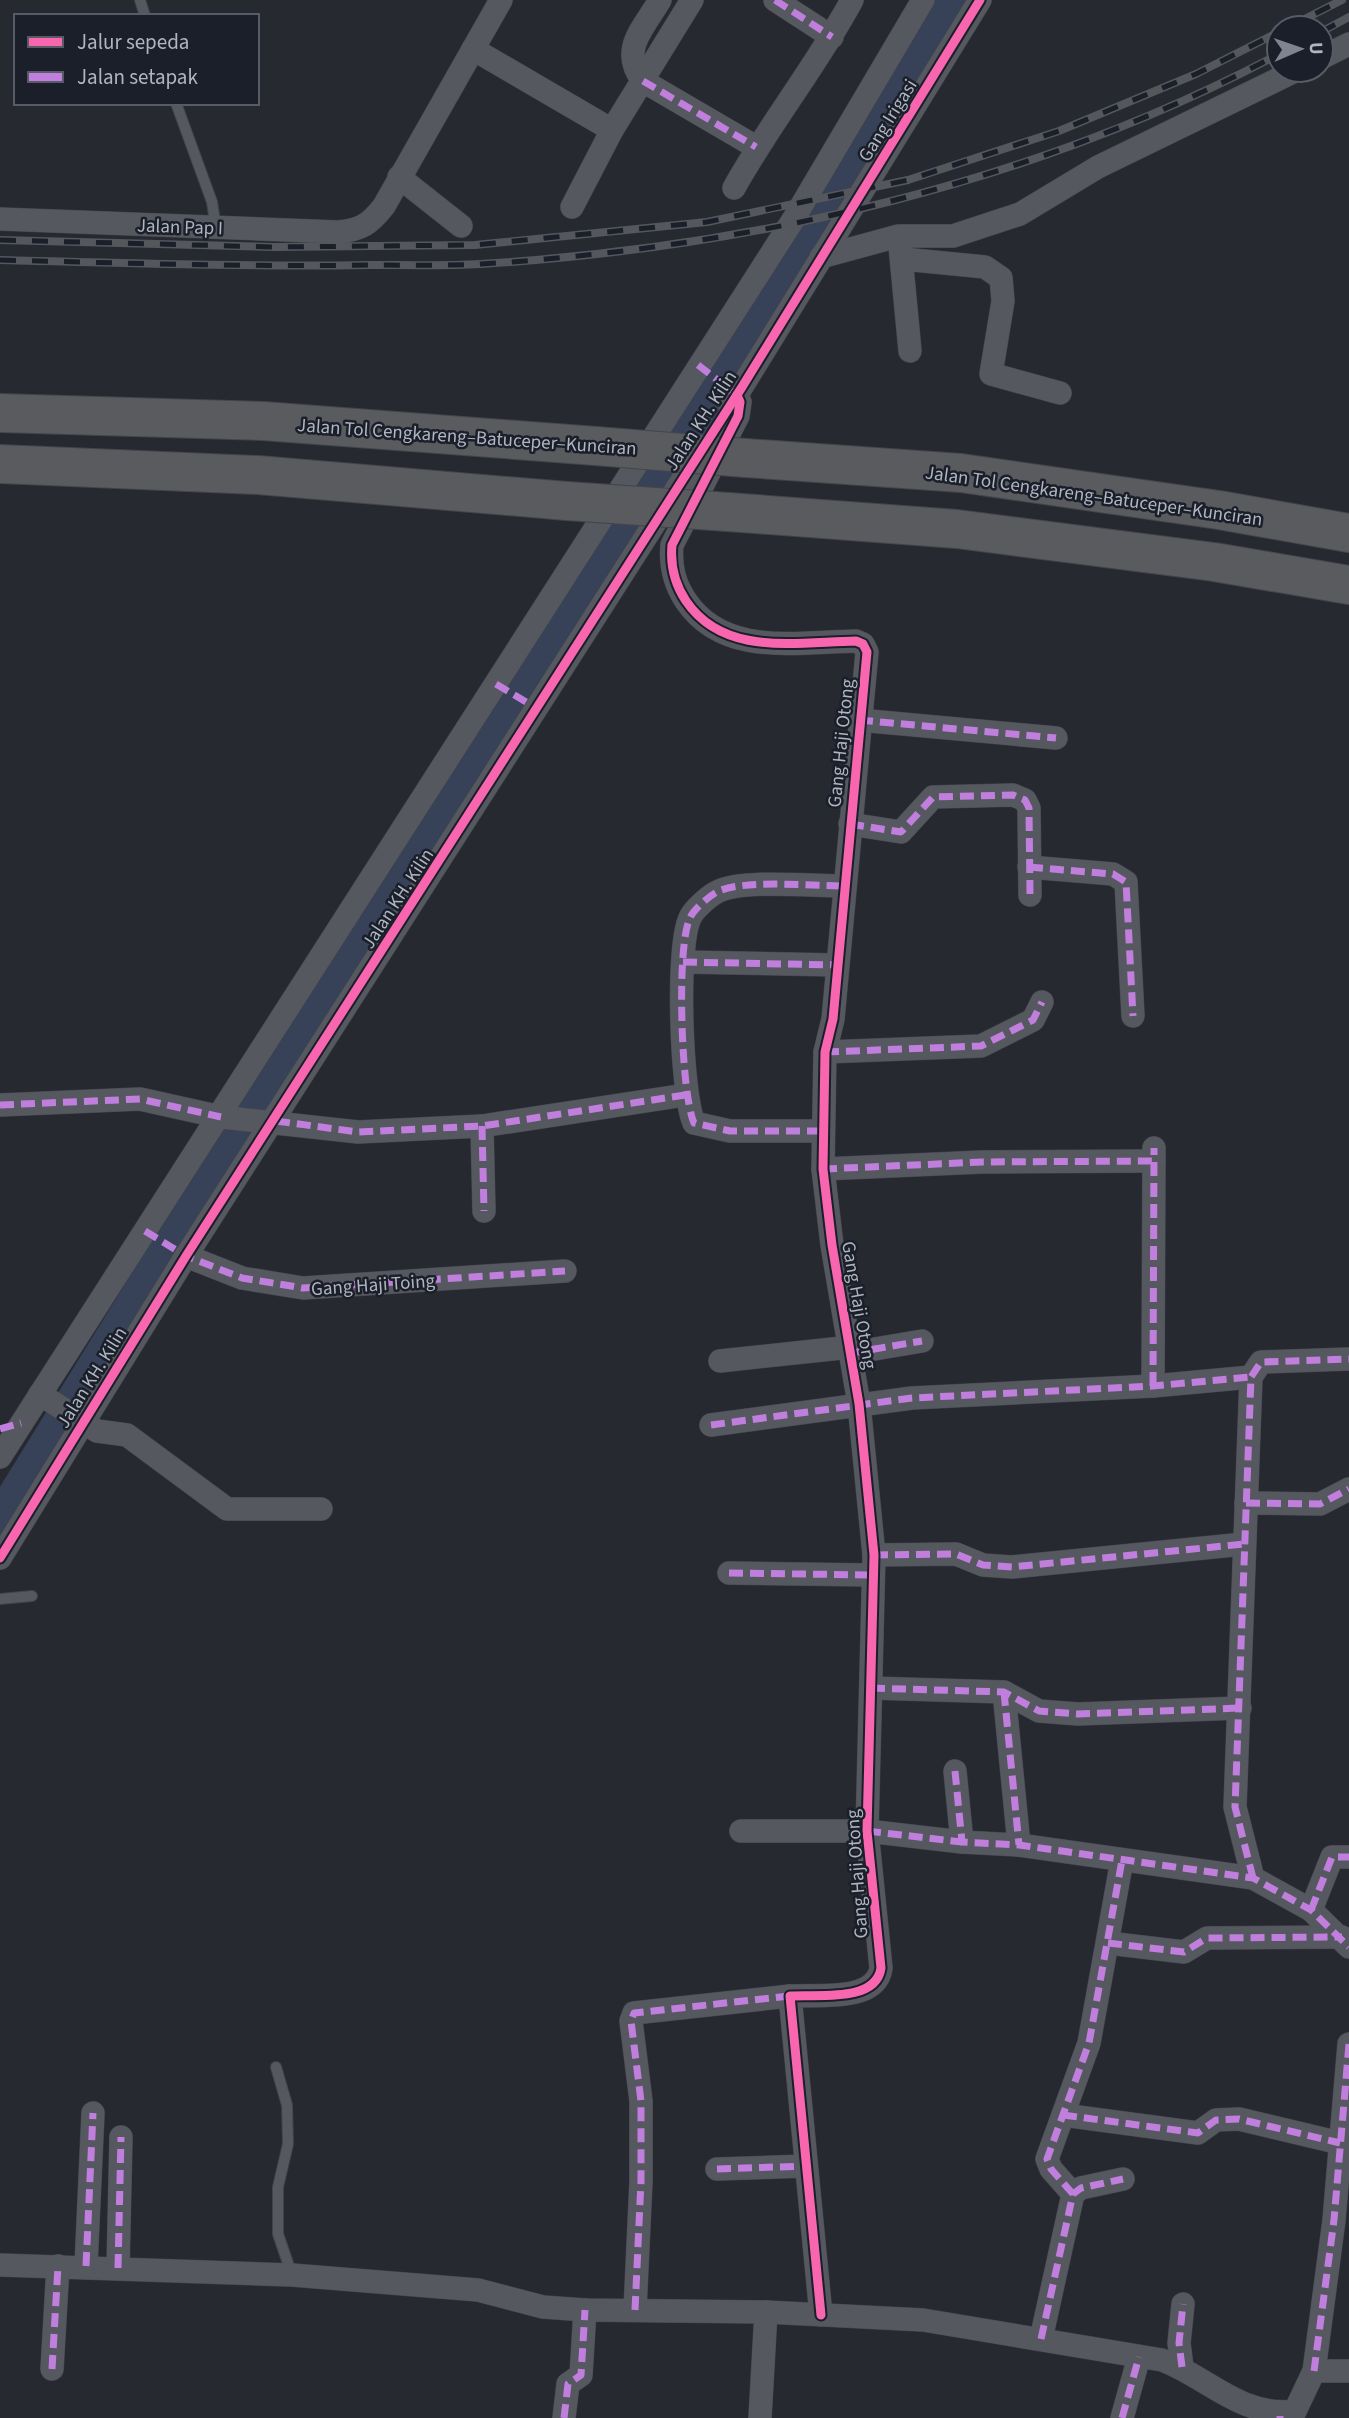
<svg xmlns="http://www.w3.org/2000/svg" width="1349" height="2418" font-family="'Source Sans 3',sans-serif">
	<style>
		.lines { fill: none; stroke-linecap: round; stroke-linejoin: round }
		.river { stroke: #374258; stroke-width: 38 }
		.lane-casing { stroke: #414449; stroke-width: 12 }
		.street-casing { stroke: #414449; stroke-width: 24 }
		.highway-casing { stroke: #42454b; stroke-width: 40 }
		.lane { stroke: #55585f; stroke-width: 10 }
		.street { stroke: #55585f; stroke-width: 23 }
		.highway { stroke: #5a5b5f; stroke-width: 38 }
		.rail-casing { stroke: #54575c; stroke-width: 8 }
		.rail { stroke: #1a1f29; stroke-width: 5; stroke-dasharray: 16; stroke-linecap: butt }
		.highway-bridge-casing { stroke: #42454b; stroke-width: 40; stroke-linecap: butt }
		.highway-bridge { stroke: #5a5b5f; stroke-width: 38 }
		.quiet { stroke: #c07fdc; stroke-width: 7; stroke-dasharray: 14 7; stroke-linecap: butt }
		.cycleway-casing { stroke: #1a1f29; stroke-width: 13 }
		.cycleway { stroke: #f766af; stroke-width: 9 }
		.labels { text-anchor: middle; stroke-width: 5; stroke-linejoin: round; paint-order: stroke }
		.street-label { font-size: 19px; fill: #afb5c1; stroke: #1a1f29 }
	</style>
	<rect width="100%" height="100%" fill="#262930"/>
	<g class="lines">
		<path class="river" d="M0,1523L277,1074L858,163L956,0"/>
		<g class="lane-casing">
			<g id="lane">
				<path d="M140,0L145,16"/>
				<path d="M176,103L212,202L216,228"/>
				<path d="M0,1599L32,1596"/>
				<path d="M276,2067L287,2105L288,2144L278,2187V2234L292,2275"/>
			</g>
		</g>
		<g class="street-casing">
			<g id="street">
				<path d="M660,0C643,29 619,50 643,81L756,147"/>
				<path d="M775,0L832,37"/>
				<path d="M473,49L612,130L692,0"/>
				<path d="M1321,58L1349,44"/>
				<path d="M399,177L461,226"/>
				<path d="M734,188C770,123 817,65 852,0"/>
				<path d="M572,207L612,130"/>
				<path d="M0,219L338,232C361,230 370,224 384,206L501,0"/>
				<path d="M900,246L910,351"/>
				<path d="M821,257L898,236H953L1020,214L1098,167L1297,70"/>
				<path d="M903,259L985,267L1001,278L1003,301L991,374L1060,393"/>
				<path d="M737,395L740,402L738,416L672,545C670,566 674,583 686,601C724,657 796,642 856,641L863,644L867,652L833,1019L825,1052L823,1169L832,1245L859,1404L874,1555L867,1831L881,1968C876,2003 817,1994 790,1996L821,2315"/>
				<path d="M730,406L980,0"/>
				<path d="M859,720L1056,738"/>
				<path d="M850,824L901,832L933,797L1013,795L1025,800L1029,808L1030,895"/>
				<path d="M1029,867L1113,874L1126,882L1133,1016"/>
				<path d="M683,962L837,965"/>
				<path d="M825,1052L981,1046L1033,1020L1042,1002"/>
				<path d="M0,1105L140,1099L221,1117L358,1132L482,1126L685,1095"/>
				<path d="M482,1126L484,1211"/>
				<path d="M821,1131H730L694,1123C681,1094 676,946 690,918C693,910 709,896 717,892C741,879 813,886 843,886"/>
				<path d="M823,1169L982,1162L1154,1161"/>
				<path d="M186,1256L242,1278L303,1288L565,1271"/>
				<path d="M851,1353L922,1341"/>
				<path d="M720,1361L851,1347"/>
				<path d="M1153,1386L1154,1148"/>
				<path d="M40,1394L97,1431L127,1435L227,1509H321"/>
				<path d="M711,1425L912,1398L1153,1386L1251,1377"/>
				<path d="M0,1457L793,220L923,0"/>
				<path d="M1246,1503L1320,1504L1349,1489"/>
				<path d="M874,1555L956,1554L983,1565L1012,1567L1244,1544"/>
				<path d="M0,1558L186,1256L704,446"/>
				<path d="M729,1573L873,1575"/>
				<path d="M871,1688L1004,1692L1039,1711L1078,1714L1240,1708"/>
				<path d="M1004,1692L1019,1845"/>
				<path d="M955,1771L962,1842L1019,1845L1253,1878L1311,1910L1349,1947"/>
				<path d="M741,1831H867L962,1842"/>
				<path d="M1253,1878L1235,1807L1251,1377L1261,1362L1349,1359"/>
				<path d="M1311,1910L1332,1857H1349"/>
				<path d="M1108,1943L1184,1952L1207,1938L1342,1937"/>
				<path d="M1063,2115L1198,2133L1216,2120L1239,2119L1340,2143"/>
				<path d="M717,2169L806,2166"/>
				<path d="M1073,2194L1051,2169L1047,2159L1089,2043L1122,1860"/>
				<path d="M0,2265L292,2275L478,2290L543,2307L585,2310L766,2312L923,2320L1162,2360C1206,2376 1241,2418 1295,2411L1314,2371L1334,2220L1349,2044"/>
				<path d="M86,2266L93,2113"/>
				<path d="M118,2268L121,2137"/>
				<path d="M635,2310L641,2181V2101L631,2021L634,2013L790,1996"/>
				<path d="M1041,2339L1073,2194L1081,2188L1123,2179"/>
				<path d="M1182,2367L1179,2343L1183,2304"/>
				<path d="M52,2369L58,2266"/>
				<path d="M1314,2371H1349"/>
				<path d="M564,2418L568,2384L581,2375L585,2310"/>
				<path d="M760,2418L766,2312"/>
				<path d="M1122,2418L1139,2357"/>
			</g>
		</g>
		<g class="highway-casing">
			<g id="highway">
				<path d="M0,413L263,421L596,446"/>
				<path d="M746,458L961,473L1219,510L1349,533"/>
				<path d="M0,464L258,475L567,501"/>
				<path d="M728,512L957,529L1214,562L1349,585"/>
			</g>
		</g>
		<use href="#lane" class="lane"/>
		<use href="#street" class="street"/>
		<use href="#highway" class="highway"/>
		<g class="rail-casing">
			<g id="rail">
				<path d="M1287,28L1342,0"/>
				<path d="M1321,32L1349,17"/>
				<path d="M0,240L274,247L475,245L707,222L908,180L1059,131L1196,74L1279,32"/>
				<path d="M0,260C123,263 246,267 369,265C406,265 444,266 481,264C756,247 1035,183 1279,54"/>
			</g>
		</g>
		<use href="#rail" class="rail"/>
		<g class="highway-bridge-casing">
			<g id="highway-bridge">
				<path d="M596,446L746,458"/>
				<path d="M567,501L728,512"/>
			</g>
		</g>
		<use href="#highway-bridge" class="highway-bridge"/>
		<g class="quiet">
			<path d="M775,0L832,37"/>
			<path d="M643,81L756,147"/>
			<path d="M698,365L737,395"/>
			<path d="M496,684L538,709"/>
			<path d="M859,720L1056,738"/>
			<path d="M850,824L901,832L933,797L1013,795L1025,800L1029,808L1030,895"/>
			<path d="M1029,867L1113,874L1126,882L1133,1016"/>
			<path d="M683,962L837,965"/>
			<path d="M825,1052L981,1046L1033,1020L1042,1002"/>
			<path d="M0,1105L140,1099L221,1117"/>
			<path d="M276,1121L358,1132L482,1126L685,1095"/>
			<path d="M482,1126L484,1211"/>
			<path d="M821,1131H730L694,1123C681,1094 676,946 690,918C693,910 709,896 717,892C741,879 813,886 843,886"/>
			<path d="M823,1169L982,1162L1154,1161"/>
			<path d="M145,1231L186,1256L242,1278L303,1288L565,1271"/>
			<path d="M851,1353L922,1341"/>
			<path d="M1153,1386L1154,1148"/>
			<path d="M711,1425L912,1398L1153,1386L1251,1377"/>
			<path d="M0,1429L21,1423"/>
			<path d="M1246,1503L1320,1504L1349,1489"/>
			<path d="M874,1555L956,1554L983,1565L1012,1567L1244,1544"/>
			<path d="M729,1573L873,1575"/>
			<path d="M871,1688L1004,1692L1039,1711L1078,1714L1240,1708"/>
			<path d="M1004,1692L1019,1845"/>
			<path d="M955,1771L962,1842L1019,1845L1253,1878L1311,1910L1349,1947"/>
			<path d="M867,1831L962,1842"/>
			<path d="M1253,1878L1235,1807L1251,1377L1261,1362L1349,1359"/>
			<path d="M1311,1910L1332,1857H1349"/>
			<path d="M1108,1943L1184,1952L1207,1938L1342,1937"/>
			<path d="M1063,2115L1198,2133L1216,2120L1239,2119L1340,2143"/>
			<path d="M717,2169L806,2166"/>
			<path d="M1073,2194L1051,2169L1047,2159L1089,2043L1122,1860"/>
			<path d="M86,2266L93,2113"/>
			<path d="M118,2268L121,2137"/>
			<path d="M635,2310L641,2181V2101L631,2021L634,2013L790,1996"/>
			<path d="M1041,2339L1073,2194L1081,2188L1123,2179"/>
			<path d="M1182,2367L1179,2343L1183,2304"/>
			<path d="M52,2369L58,2266"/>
			<path d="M1314,2371L1334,2220L1349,2044"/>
			<path d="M564,2418L568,2384L581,2375L585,2310"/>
			<path d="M1122,2418L1139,2357"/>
			<path d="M1280,2418V2416"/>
		</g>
		<g class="cycleway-casing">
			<g id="cycleway">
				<path d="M737,395L740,402L738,416L672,545C670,566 674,583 686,601C724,657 796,642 856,641L863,644L867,652L833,1019L825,1052L823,1169L832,1245L859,1404L874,1555L867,1831L881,1968C876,2003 817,1994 790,1996L821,2315"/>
				<path d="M0,1558L186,1256L742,387L980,0"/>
			</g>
		</g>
		<use href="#cycleway" class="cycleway"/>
	</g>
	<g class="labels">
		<g class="street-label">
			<text transform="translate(887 120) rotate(-58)" y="7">Gang Irigasi</text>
			<text transform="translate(180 226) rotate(2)" y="7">Jalan Pap I</text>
			<text transform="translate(700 420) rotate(-57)" y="7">Jalan KH. Kilin</text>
			<text transform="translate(467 436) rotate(4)" y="7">Jalan Tol Cengkareng–Batuceper–Kunciran</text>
			<text transform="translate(1094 495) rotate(8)" y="7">Jalan Tol Cengkareng–Batuceper–Kunciran</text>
			<text transform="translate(840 743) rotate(-84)" y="7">Gang Haji Otong</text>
			<text transform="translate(397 898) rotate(-57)" y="7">Jalan KH. Kilin</text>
			<text transform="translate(373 1284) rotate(-4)" y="7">Gang Haji Toing</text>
			<text transform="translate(860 1305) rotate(80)" y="7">Gang Haji Otong</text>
			<text transform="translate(91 1377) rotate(-58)" y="7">Jalan KH. Kilin</text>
			<text transform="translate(856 1874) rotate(-94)" y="7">Gang Haji Otong</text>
		</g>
	</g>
	<rect x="14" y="14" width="245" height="91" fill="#1a1f29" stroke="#565b66" stroke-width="2"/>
	<rect x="28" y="37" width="35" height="10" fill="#f766af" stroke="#565b66" stroke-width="2"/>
	<text x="77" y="49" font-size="21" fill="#afb5c1">Jalur sepeda</text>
	<rect x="28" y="72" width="35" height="10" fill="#c07fdc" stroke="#565b66" stroke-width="2"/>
	<text x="77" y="84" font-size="21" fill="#afb5c1">Jalan setapak</text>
	<g transform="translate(1300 49) rotate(88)"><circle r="33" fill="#1a1f29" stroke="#565b66" stroke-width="2"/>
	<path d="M0-5L12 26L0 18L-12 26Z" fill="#7f848e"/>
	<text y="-10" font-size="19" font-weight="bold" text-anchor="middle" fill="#afb5c1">U</text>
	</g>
</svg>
